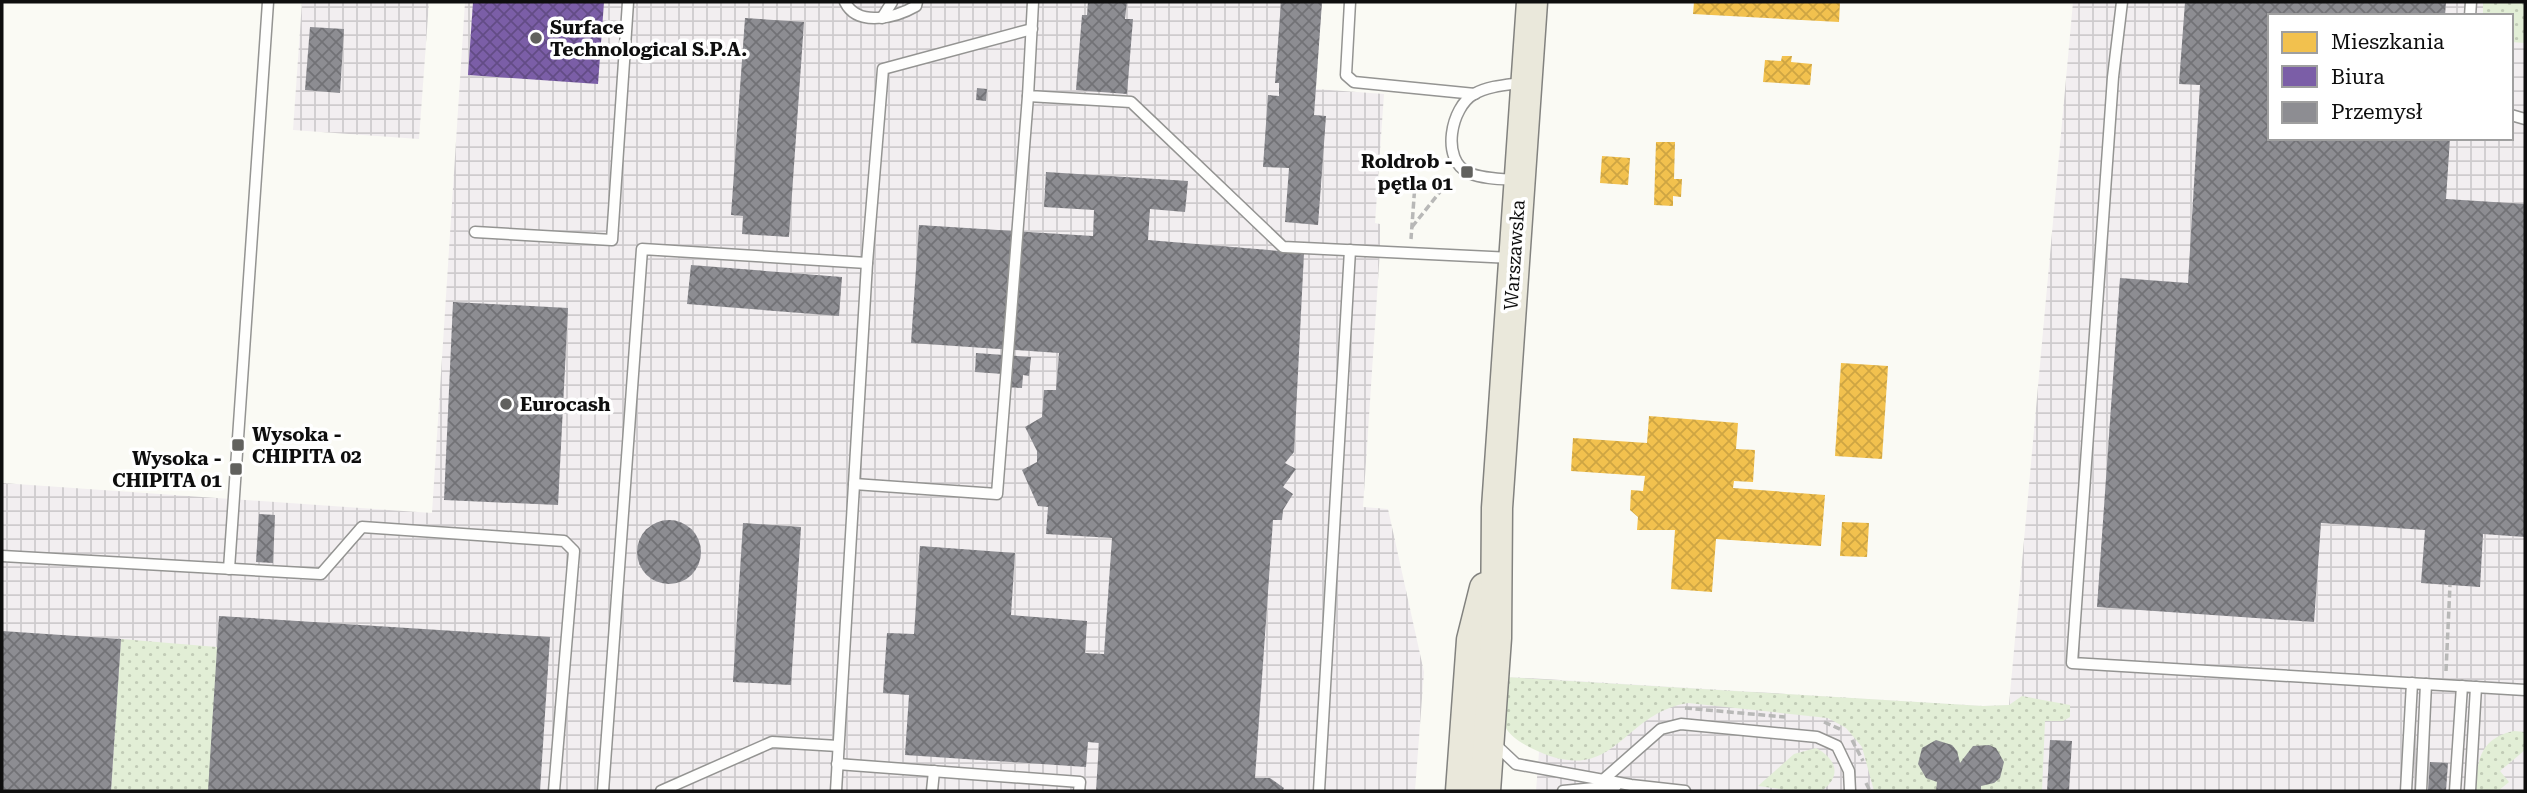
<svg xmlns="http://www.w3.org/2000/svg" width="2527" height="793" font-family="'Roboto Serif',serif">
	<style>
		.industrial { fill: url(#industrial-grid); fill-rule: evenodd }
		.grass { fill: url(#grass-dots) }
		.homes { fill: url(#homes-cross-hatch) }
		.offices { fill: url(#offices-cross-hatch) }
		.industry { fill: url(#industry-cross-hatch) }
		.lines { fill: none; stroke-linecap: round; stroke-linejoin: round }
		.service-casing { stroke: #949492; stroke-width: 13 }
		.primary-casing { stroke: #82827f; stroke-width: 33 }
		.path { stroke: #b8b8b7; stroke-width: 3.5; stroke-dasharray: 7 3.5; stroke-linecap: butt }
		.service { stroke: #fefefd; stroke-width: 10 }
		.primary { stroke: #eae8db; stroke-width: 30 }
		.poi-dot { fill: #61615e; stroke: #fff; stroke-width: 2.5 }
		.labels { text-anchor: middle; stroke-width: 7; stroke-linejoin: round; paint-order: stroke }
		.poi-label { font-size: 19px; font-weight: bold; fill: #0e0e0e; stroke: #fff; text-anchor: start }
		.street-label { font-size: 19px; fill: #0e0e0e; stroke: #fff }
	</style>
	<defs>
		<pattern id="industrial-grid" width="8" height="8" patternUnits="userSpaceOnUse" patternTransform="scale(1.75)"><rect width="8" height="8" fill="#f2eef0"/><path d="M0 4h8M4 0v8" fill="none" stroke="#cecbcd"/></pattern>
		<pattern id="grass-dots" width="8" height="8" patternUnits="userSpaceOnUse" patternTransform="scale(1.75)"><rect width="8" height="8" fill="#e2eed6"/><path d="M2 2h.1M6 6h.1" fill="none" stroke="#c1cbb6" stroke-width="1.8" stroke-linecap="round"/></pattern>
		<pattern id="homes-cross-hatch" width="8" height="8" patternUnits="userSpaceOnUse" patternTransform="scale(1.75)"><rect width="8" height="8" fill="#f2c14e"/><path d="M0 0l8 8M0 8l8-8" fill="none" stroke="#cea543"/></pattern>
		<pattern id="offices-cross-hatch" width="8" height="8" patternUnits="userSpaceOnUse" patternTransform="scale(1.75)"><rect width="8" height="8" fill="#7b5ea7"/><path d="M0 0l8 8M0 8l8-8" fill="none" stroke="#634c86"/></pattern>
		<pattern id="industry-cross-hatch" width="8" height="8" patternUnits="userSpaceOnUse" patternTransform="scale(1.75)"><rect width="8" height="8" fill="#8d8d92"/><path d="M0 0l8 8M0 8l8-8" fill="none" stroke="#727276"/></pattern>
	</defs>
	<rect width="100%" height="100%" fill="#fafaf4"/>
	<g class="industrial">
		<path d="M302,2H429L419,139L293,130Z"/>
		<path d="M465,2H1322L1316,89L1384,94L1375,223L1380,224V250L1363,507L1388,509L1424,672L1415,791H2V483L432,513Z"/>
		<path d="M2073,2H2525V791H1536L1539,752L1511,677L1983,706L2009,705ZM2270,16H2511V138H2270Z"/>
	</g>
	<g class="grass">
		<path d="M2483,2H2525V43L2511,42V16H2483Z"/>
		<path d="M121,639L217,647L229,656L220,791H111Z"/>
		<path d="M1505,677L1983,706L2009,705L2022,696L2070,705V717L2063,721H2045L2042,791H1874L1862,747L1846,728L1828,718L1688,703C1619,714 1616,790 1531,748C1493,729 1502,714 1505,677Z"/>
		<path d="M2514,731L2525,732V750L2500,771L2509,782L2498,791H2475C2477,761 2480,738 2514,731Z"/>
		<path d="M1816,748C1836,759 1842,775 1823,790L1794,791L1758,786L1794,754Z"/>
	</g>
	<g class="homes">
		<path d="M1694,2H1840L1839,22L1693,14Z"/>
		<path d="M1782,56H1792L1791,62L1812,64L1810,85L1763,82L1765,60L1781,61Z"/>
		<path d="M1656,142H1675L1674,179H1682L1681,197L1673,196V206L1654,205Z"/>
		<path d="M1602,156L1630,158L1628,185L1600,183Z"/>
		<path d="M1841,363L1888,366L1882,459L1835,456Z"/>
		<path d="M1649,416L1738,423L1736,449L1755,450L1753,482L1734,481L1733,488L1825,495L1821,546L1716,539L1712,592L1671,589L1675,530H1637L1638,517L1630,510L1631,490L1643,491L1645,476L1571,471L1573,438L1647,443Z"/>
		<path d="M1842,522L1869,523L1867,557L1840,556Z"/>
	</g>
	<path class="offices" d="M473,2H604L598,84L468,75Z"/>
	<g class="industry">
		<path d="M1088,2H1127L1125,19H1133L1127,94L1076,90L1082,15H1087Z"/>
		<path d="M1281,2H1322L1314,115L1326,116L1318,225L1285,222L1289,168L1263,167L1268,95L1279,96V83H1275Z"/>
		<path d="M2185,2H2446L2445,16H2270V138H2450L2446,199L2525,204V537L2483,534L2480,587L2421,583L2425,530L2321,523L2314,622L2097,607L2120,278L2188,283L2200,85L2179,84Z"/>
		<path d="M745,18L804,22L789,237L742,234L743,216L731,215Z"/>
		<path d="M310,27L344,29L340,93L305,90Z"/>
		<path d="M977,88L987,89L986,101L976,100Z"/>
		<path d="M1046,172L1188,181L1185,212L1150,209L1148,240L1304,253L1294,452L1285,463L1296,469L1283,487L1293,494L1283,510L1282,520H1273L1255,778H1270L1284,788L1282,791H1096L1099,743L1088,742L1086,767L905,755L909,695L883,693L887,633L914,634L920,546L1015,553L1011,615L1087,621L1085,653L1104,654L1112,538L1046,534L1048,507L1038,506L1022,470L1037,462V451L1025,427L1042,417L1044,390H1056L1059,353L911,343L919,225L1093,236L1094,210L1044,207Z"/>
		<path d="M691,265L842,277L839,316L687,304Z"/>
		<path d="M453,302L568,308L558,505L444,500Z"/>
		<path d="M976,353L1031,357L1029,376L1023,375L1022,388L1002,387L1003,374L975,372Z"/>
		<path d="M259,514L275,515L273,563L256,562Z"/>
		<circle cx="669" cy="552" r="32"/>
		<path d="M743,523L801,527L791,685L733,682Z"/>
		<path d="M219,616L550,637L540,791H208Z"/>
		<path d="M2,631L121,639L111,791H2Z"/>
		<path d="M1936,740L1952,745L1957,751L1960,763L1973,746L1989,745L1996,748L2004,762L2000,778L1994,783L1981,786V791H1936L1937,782L1926,778L1918,764L1922,748Z"/>
		<path d="M2050,740L2072,741L2069,791H2047Z"/>
		<path d="M2430,762L2448,763L2446,791H2428Z"/>
	</g>
	<g class="lines">
		<g class="service-casing">
			<g id="service">
				<path d="M845,2C858,28 897,17 916,6L917,2"/>
				<path d="M1033,2L1028,96L1131,102L1283,247L1512,258"/>
				<path d="M1350,2L1346,75L1354,82L1475,94"/>
				<path d="M2122,2L2113,77L2072,663L2525,690"/>
				<path d="M2470,16L2471,2"/>
				<path d="M882,18L892,2"/>
				<path d="M2511,115L2525,119"/>
				<path d="M1518,180C1502,179 1483,179 1469,173C1440,160 1451,107 1474,94C1488,86 1506,85 1521,83"/>
				<path d="M475,232L612,240L628,2"/>
				<path d="M854,484L997,494L1028,96"/>
				<path d="M2,556L321,574L362,527L564,541L574,551L554,791"/>
				<path d="M229,569L268,2"/>
				<path d="M1497,742L1499,748L1516,764L1631,785L1685,791"/>
				<path d="M837,764L1080,782L1079,791"/>
				<path d="M1603,780L1661,729L1681,724L1817,737L1837,746L1849,771L1850,791"/>
				<path d="M603,791L642,249L867,263"/>
				<path d="M661,791L772,742L838,746"/>
				<path d="M836,791L867,263L883,69L1032,29"/>
				<path d="M932,791L934,771"/>
				<path d="M1319,791L1350,250"/>
				<path d="M1563,791L1616,786"/>
				<path d="M2406,791L2412,683"/>
				<path d="M2421,791L2426,684"/>
				<path d="M2455,791L2462,686"/>
				<path d="M2470,791L2476,687"/>
			</g>
		</g>
		<g class="primary-casing">
			<g id="primary">
				<path d="M1461,791L1472,640L1485,588"/>
				<path d="M1485,791L1496,638L1497,508L1532,2"/>
			</g>
		</g>
		<g class="path">
			<path d="M1403,177L1415,184L1411,239"/>
			<path d="M1415,184L1455,189"/>
			<path d="M1412,227L1443,188"/>
			<path d="M2446,671L2450,585"/>
			<path d="M1685,708L1785,717"/>
			<path d="M1824,722L1842,730"/>
			<path d="M1852,740L1863,761"/>
			<path d="M1866,783L1870,791"/>
		</g>
		<use href="#service" class="service"/>
		<use href="#primary" class="primary"/>
	</g>
	<g class="poi-dot">
		<circle cx="536" cy="38" r="7"/>
		<rect x="1460" y="165" width="14" height="14" rx="3.5"/>
		<circle cx="506" cy="404" r="7"/>
		<rect x="231" y="438" width="14" height="14" rx="3.5"/>
		<rect x="229" y="462" width="14" height="14" rx="3.5"/>
	</g>
	<g class="labels">
		<g class="poi-label">
			<text x="550" y="34">Surface<tspan x="550" dy="22">Technological S.P.A.</tspan></text>
			<text x="1453" y="168" text-anchor="end">Roldrob -<tspan x="1453" dy="22">pętla 01</tspan></text>
			<text x="520" y="411">Eurocash</text>
			<text x="252" y="441">Wysoka -<tspan x="252" dy="22">CHIPITA 02</tspan></text>
			<text x="222" y="465" text-anchor="end">Wysoka -<tspan x="222" dy="22">CHIPITA 01</tspan></text>
		</g>
		<g class="street-label">
			<text transform="translate(1514 255) rotate(-86)" y="7">Warszawska</text>
		</g>
	</g>
	<rect width="2527" height="793" fill="none" stroke="#0e0e0e" stroke-width="7"/>
	<rect x="2268" y="14" width="245" height="126" fill="#ffffff" stroke="#9f9f9f" stroke-width="2"/>
	<rect x="2282" y="32" width="35" height="21" fill="#f2c14e" stroke="#9f9f9f" stroke-width="2"/>
	<text x="2331" y="49" font-size="21" fill="#0e0e0e">Mieszkania</text>
	<rect x="2282" y="66" width="35" height="21" fill="#7b5ea7" stroke="#9f9f9f" stroke-width="2"/>
	<text x="2331" y="84" font-size="21" fill="#0e0e0e">Biura</text>
	<rect x="2282" y="102" width="35" height="21" fill="#8d8d92" stroke="#9f9f9f" stroke-width="2"/>
	<text x="2331" y="119" font-size="21" fill="#0e0e0e">Przemysł</text>
</svg>
